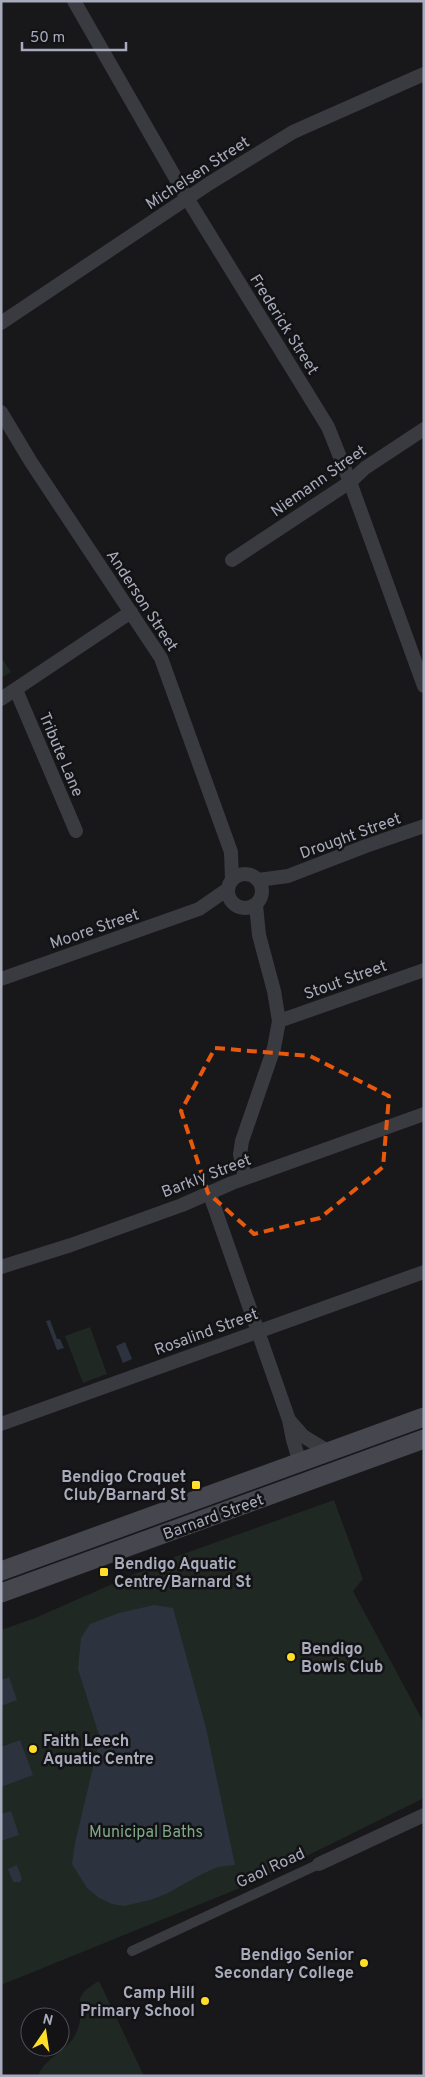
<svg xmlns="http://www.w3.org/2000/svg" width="425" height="2077" font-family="Overpass,sans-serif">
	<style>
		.green { fill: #1f2822 }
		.water { fill: #2c333f }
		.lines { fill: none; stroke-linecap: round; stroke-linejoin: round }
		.pedestrian { stroke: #3a3a41; stroke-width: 10 }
		.minor { stroke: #3a3a41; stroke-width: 14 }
		.secondary { stroke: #46464f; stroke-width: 19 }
		.marked { fill: none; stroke: #e8590c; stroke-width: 4; stroke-dasharray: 10 6; stroke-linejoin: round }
		.poi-dot { fill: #ffde2a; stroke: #131215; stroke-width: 2 }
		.labels { text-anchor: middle; stroke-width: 5; stroke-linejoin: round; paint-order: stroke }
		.street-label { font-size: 16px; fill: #a8abbb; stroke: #131215 }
		.poi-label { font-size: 16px; font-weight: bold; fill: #a8abbb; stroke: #131215; text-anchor: end }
		.park-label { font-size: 16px; fill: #7ea888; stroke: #131215 }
	</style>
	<rect width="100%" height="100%" fill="#18171a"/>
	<g class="green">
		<path d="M1,657L11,672L1,678Z"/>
		<path d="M90,1327L107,1374L83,1383L65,1336Z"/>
		<path d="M334,1500L363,1579L353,1591L424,1723V1798L250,1884L1,1985V1630L35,1618L169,1559Z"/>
		<path d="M99,1981L144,2076H38C45,2057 68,2051 76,2033C89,2006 65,2000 99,1981Z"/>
	</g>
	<g class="water">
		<path d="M50,1320L57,1339H60L64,1348L57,1350L46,1321Z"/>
		<path d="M125,1342L132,1359L123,1363L116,1346Z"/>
		<path d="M154,1605L173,1608L206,1728L235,1865L218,1867L202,1874L166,1894L150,1900L124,1906L112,1904L99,1898L87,1888L72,1864L75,1843L100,1738L78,1669L81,1638L90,1624L119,1613Z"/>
		<path d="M9,1677L17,1700L1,1706V1680Z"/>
		<path d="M20,1740L33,1775L1,1787V1747Z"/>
		<path d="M11,1811L19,1835L1,1841V1814Z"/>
		<path d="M17,1865L22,1879L20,1882H13L8,1869Z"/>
	</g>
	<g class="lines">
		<path class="pedestrian" d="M132,1951L319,1864"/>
		<g class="minor">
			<path d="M74,1L187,198L328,427L350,482L424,686"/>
			<path d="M1,323L210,183L293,132L424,74"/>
			<path d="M1,412L31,462L161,658L231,852L232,880"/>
			<path d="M232,560L350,482L365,468L424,429"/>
			<path d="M16,690L76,831"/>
			<path d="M1,699L131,612"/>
			<circle cx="245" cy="891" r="17"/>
			<path d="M258,880L288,876L366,846L424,826"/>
			<path d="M1,979L199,909L228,889"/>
			<path d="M279,1021L424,970"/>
			<path d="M245,1178L240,1154L242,1141L274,1048L279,1021L274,991L259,935L256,905"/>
			<path d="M209,1192L289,1420L293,1440L300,1463"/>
			<path d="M1,1267L71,1245L182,1205L232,1183L424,1114"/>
			<path d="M290,1421L303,1436L329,1452"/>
			<path d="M1,1424L424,1272"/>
			<path d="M319,1864L424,1815"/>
		</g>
		<g class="secondary">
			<path d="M1,1571L424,1417"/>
			<path d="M1,1593L424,1439"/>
		</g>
	</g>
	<path class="marked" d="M215,1048L310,1056L389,1096L383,1167L320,1218L254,1234L208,1193L181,1111Z"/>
	<g class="poi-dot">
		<rect x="191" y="1480" width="10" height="10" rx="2.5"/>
		<rect x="99" y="1567" width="10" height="10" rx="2.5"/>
		<circle cx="291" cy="1657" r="5"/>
		<circle cx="33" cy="1749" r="5"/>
		<circle cx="364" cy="1963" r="5"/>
		<circle cx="205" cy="2001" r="5"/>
	</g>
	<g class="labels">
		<g class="street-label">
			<text transform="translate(197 172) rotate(-33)" y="6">Michelsen Street</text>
			<text transform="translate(285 324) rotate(58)" y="6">Frederick Street</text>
			<text transform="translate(318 480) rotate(-35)" y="6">Niemann Street</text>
			<text transform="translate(143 600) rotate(57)" y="6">Anderson Street</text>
			<text transform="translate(62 754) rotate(67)" y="6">Tribute Lane</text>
			<text transform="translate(350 835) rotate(-20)" y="6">Drought Street</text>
			<text transform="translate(94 928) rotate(-19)" y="6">Moore Street</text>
			<text transform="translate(345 979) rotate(-20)" y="6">Stout Street</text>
			<text transform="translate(206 1175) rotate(-21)" y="6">Barkly Street</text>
			<text transform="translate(206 1331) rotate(-20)" y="6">Rosalind Street</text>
			<text transform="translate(213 1516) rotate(-20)" y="6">Barnard Street</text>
			<text transform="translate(270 1867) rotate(-25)" y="6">Gaol Road</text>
		</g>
		<g class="poi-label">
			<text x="186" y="1482">Bendigo Croquet<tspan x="186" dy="18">Club/Barnard St</tspan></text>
			<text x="114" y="1569" text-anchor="start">Bendigo Aquatic<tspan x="114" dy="18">Centre/Barnard St</tspan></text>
			<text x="301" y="1654" text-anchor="start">Bendigo<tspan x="301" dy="18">Bowls Club</tspan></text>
			<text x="43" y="1746" text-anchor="start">Faith Leech<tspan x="43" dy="18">Aquatic Centre</tspan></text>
			<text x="354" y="1960">Bendigo Senior<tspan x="354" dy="18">Secondary College</tspan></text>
			<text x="195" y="1998">Camp Hill<tspan x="195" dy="18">Primary School</tspan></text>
		</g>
		<g class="park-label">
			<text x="146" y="1837">Municipal Baths</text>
		</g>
	</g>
	<rect width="425" height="2077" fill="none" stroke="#a8abbb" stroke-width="5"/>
	<g transform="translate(45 2032) rotate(13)"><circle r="24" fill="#131215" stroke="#4f4f57"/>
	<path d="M0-4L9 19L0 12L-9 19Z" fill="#ffde2a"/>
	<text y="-8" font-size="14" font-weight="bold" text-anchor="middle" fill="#a8abbb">N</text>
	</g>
	<path d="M22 42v8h104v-8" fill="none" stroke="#a8abbb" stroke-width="2.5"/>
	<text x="30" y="42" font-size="15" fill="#a8abbb" stroke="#131215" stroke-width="4" paint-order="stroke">50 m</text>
</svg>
